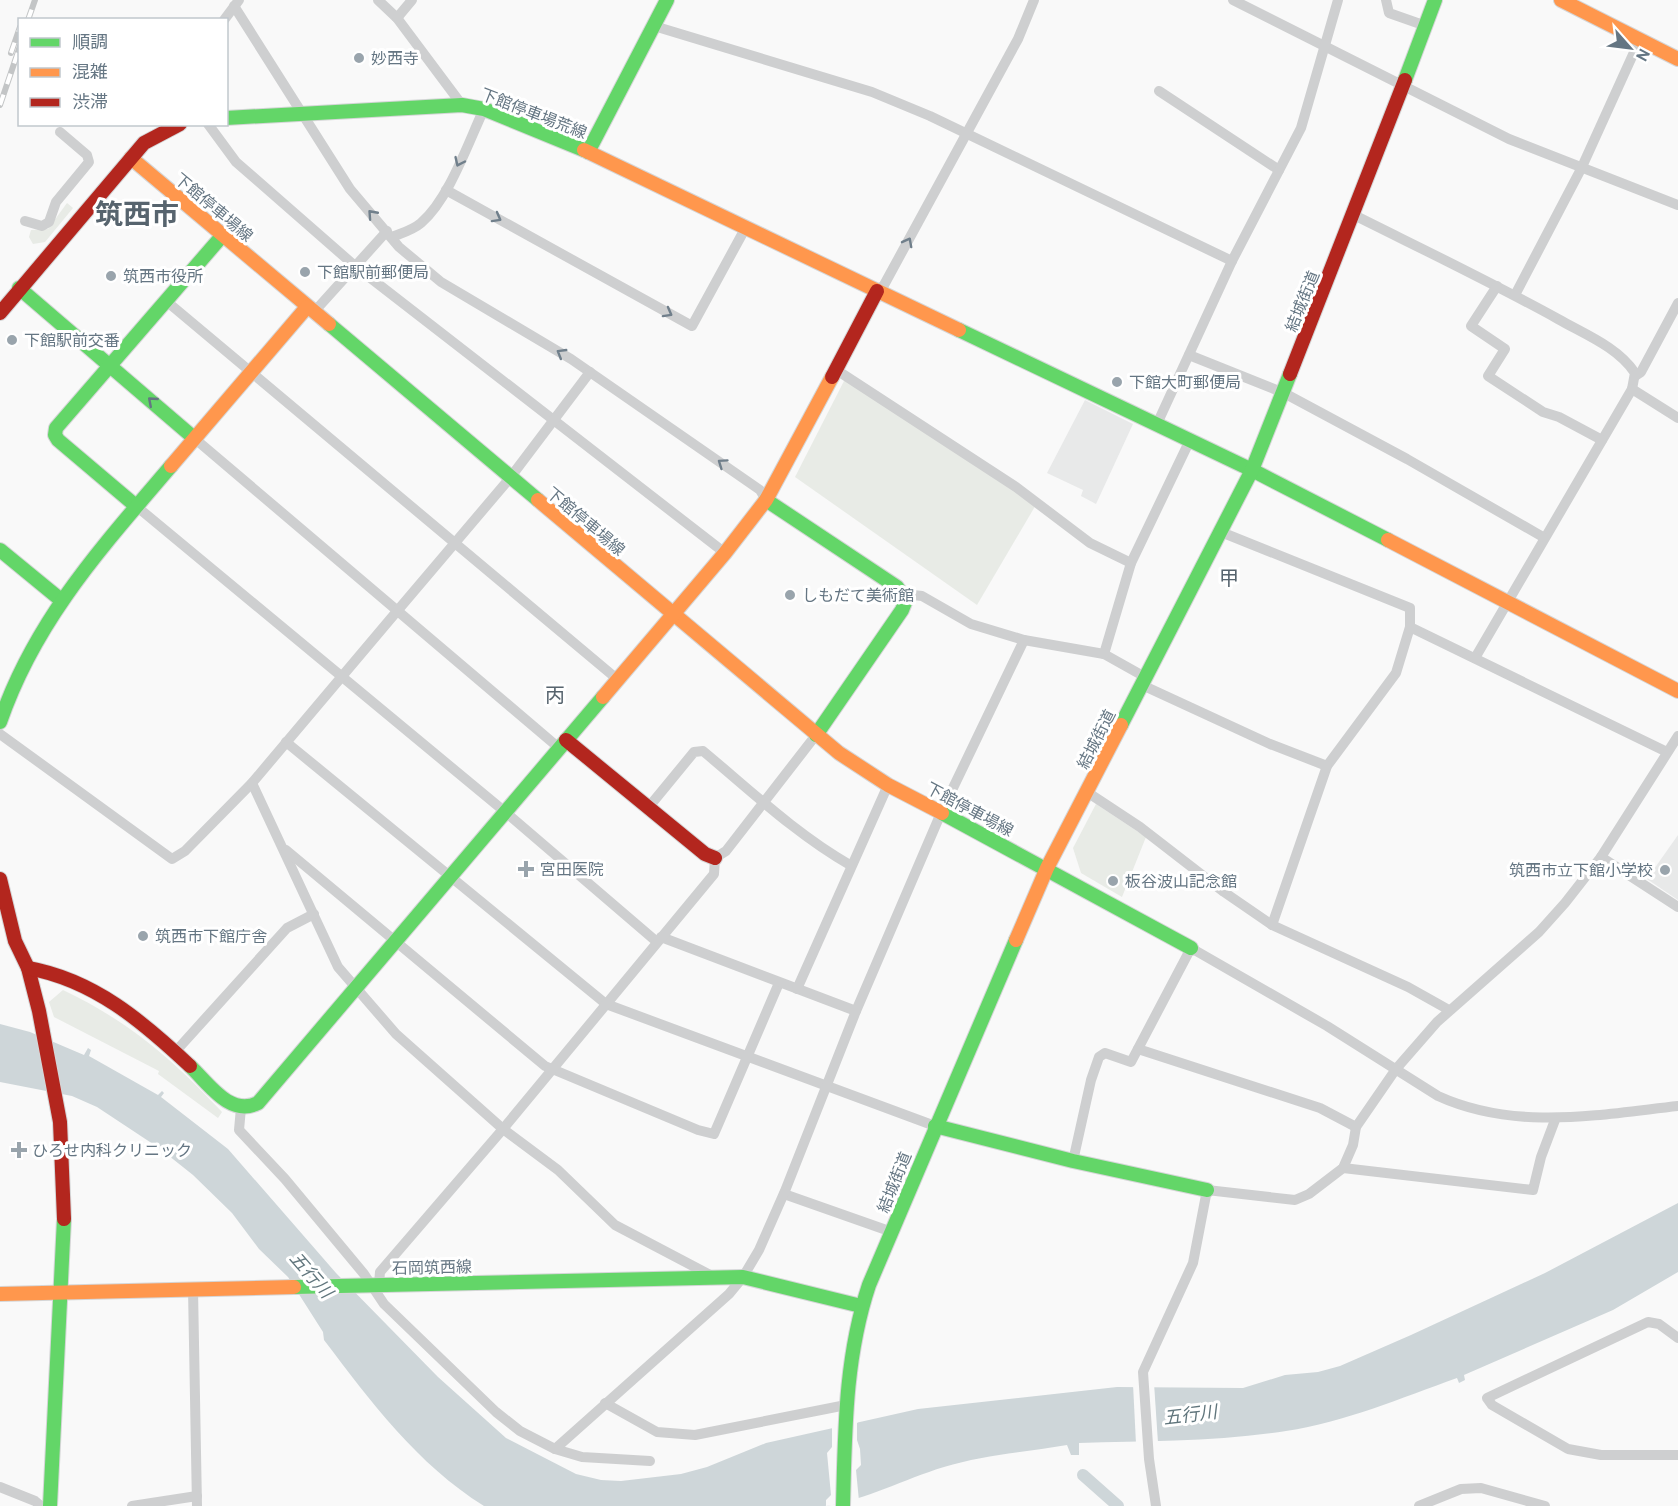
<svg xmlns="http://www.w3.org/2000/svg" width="1678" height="1506" font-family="Overpass,'Noto Sans JP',sans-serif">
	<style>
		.built { fill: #e8e9e9 }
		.green { fill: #e8ebe6 }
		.water { fill: #ced6d9 }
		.pier { fill: #f9f9f9 }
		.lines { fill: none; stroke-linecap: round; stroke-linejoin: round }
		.canal { stroke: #ced6d9; stroke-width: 12 }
		.fast-casing { stroke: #d5d6d7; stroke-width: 16 }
		.slow-casing { stroke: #d5d6d7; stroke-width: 16 }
		.jam-casing { stroke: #d5d6d7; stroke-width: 16 }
		.street { stroke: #cecfd0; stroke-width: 10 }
		.fast { stroke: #63d668; stroke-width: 14 }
		.slow { stroke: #ff974d; stroke-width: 14 }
		.jam { stroke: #b3261e; stroke-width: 14 }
		.rail-casing { stroke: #c3c5c6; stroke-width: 6 }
		.rail { stroke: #fff; stroke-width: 4; stroke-dasharray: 11; stroke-linecap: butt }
		.oneway { stroke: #707f8b }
		.oneway2 { stroke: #657683 }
		.poi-dot { fill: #99a4ac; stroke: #fff; stroke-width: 2 }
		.labels { text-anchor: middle; stroke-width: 6; stroke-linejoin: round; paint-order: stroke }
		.poi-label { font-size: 16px; fill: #657683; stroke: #fff; text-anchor: start }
		.street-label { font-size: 16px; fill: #657683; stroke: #fff }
		.water-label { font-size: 18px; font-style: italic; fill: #60757c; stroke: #fff }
		.quarter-label { font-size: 20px; fill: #57646e; stroke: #fff }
		.town-label { font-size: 28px; font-weight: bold; fill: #57646e; stroke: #fff }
	</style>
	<rect width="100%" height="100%" fill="#f9f9f9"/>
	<g class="built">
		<path d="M1085,400L1133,424L1096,504L1081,496L1083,490L1047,473Z"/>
		<path d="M1678,835V900L1647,879Z"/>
	</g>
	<g class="green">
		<path d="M67,203L73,208L45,242L33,244L29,237L31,230L48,229Z"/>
		<path d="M845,379L1037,503L977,605L795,477Z"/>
		<path d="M1096,804L1146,837L1122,897L1081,873L1073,848Z"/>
		<path d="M63,990C130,1022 172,1059 222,1112L218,1118L158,1074L159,1071L54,1017L49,1002Z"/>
	</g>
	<path class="water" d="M0,1024L30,1032L84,1055L88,1048L91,1050L89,1056L158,1095L162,1091L164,1093L161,1097L228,1149L336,1273L438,1377L506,1438L576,1474L601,1480L621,1481L681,1474L707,1467L766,1443L918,1409L1117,1387L1243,1388L1285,1375L1318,1372L1340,1366L1411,1335L1545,1273L1678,1203V1272L1613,1310L1464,1375L1465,1380L1459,1383L1457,1378C1401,1398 1345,1422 1286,1431C1218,1442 1147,1441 1079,1443V1455H1071L1067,1445C1026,1452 983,1455 944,1467C904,1479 866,1500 825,1506H484C417,1464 371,1402 324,1340L323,1332L288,1277L259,1249L232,1213L193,1175L159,1148L97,1107L72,1096L0,1082Z"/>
	<g class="pier">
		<path d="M1154,1383L1158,1443L1136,1444L1133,1384Z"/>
		<path d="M861,1418L857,1423V1440L860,1449L861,1465L856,1470L859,1501L826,1506V1500L831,1495L827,1453L832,1447V1425Z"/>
	</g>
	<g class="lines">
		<path class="canal" d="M1083,1475L1118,1506"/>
		<g class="fast-casing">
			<g id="fast">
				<path d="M1405,80L1435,0"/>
				<path d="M226,118L462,105L484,109L584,150"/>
				<path d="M588,152L667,0"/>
				<path d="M19,288L194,438"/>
				<path d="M329,324L538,500"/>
				<path d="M959,330L1252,470L1388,540"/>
				<path d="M766,500L897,587L906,600L902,610L816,735"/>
				<path d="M136,506L58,440L55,435L56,428L222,236"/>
				<path d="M0,550L61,600"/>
				<path d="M0,722C35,620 102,547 171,466"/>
				<path d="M1121,725L1252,470L1290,374"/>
				<path d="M942,813L1191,948"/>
				<path d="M190,1066C209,1084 230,1117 258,1103L603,697"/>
				<path d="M935,1126L1073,1161L1207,1190"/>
				<path d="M294,1287L743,1277L861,1306"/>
				<path d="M50,1506L64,1219"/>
				<path d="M843,1506C845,1430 845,1357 869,1285L1016,940"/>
			</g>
		</g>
		<g class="slow-casing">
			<g id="slow">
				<path d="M1561,0L1678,59"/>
				<path d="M584,150L959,330"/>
				<path d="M131,158L329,324"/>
				<path d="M171,466L307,307"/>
				<path d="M538,500L839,753L888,785L942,813"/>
				<path d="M1388,540L1678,691"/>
				<path d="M603,697L725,553L766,500L832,377"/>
				<path d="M1016,940L1047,868L1121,725"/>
				<path d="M0,1294L294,1287"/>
			</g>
		</g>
		<g class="jam-casing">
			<g id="jam">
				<path d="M0,313L144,143L180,124"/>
				<path d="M1290,374L1405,80"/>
				<path d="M832,377L877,291"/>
				<path d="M566,740L705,854L715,858"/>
				<path d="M0,879L15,941L28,968L39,1011L60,1122L64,1219"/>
				<path d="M28,968C94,980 142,1021 190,1066"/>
			</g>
		</g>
		<g class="street">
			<path d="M378,0L397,18L462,105"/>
			<path d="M1233,0L1509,139L1678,205"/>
			<path d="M1386,0L1389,13L1426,26"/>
			<path d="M234,6L350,189L399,247L441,282L571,359L760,490L766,500"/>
			<path d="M397,18L412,0"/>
			<path d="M224,20L239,0"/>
			<path d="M654,26L872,92L930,116L1232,261"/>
			<path d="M1159,91L1279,170"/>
			<path d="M208,124L236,162L355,266L725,553"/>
			<path d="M446,190L692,326L746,227"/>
			<path d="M1354,215C1422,249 1491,282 1558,319C1584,334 1618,347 1635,373L1632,389L1475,658"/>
			<path d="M25,221L42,226L49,222L56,202L89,162L87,155L60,132"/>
			<path d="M392,237C402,233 413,230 421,223C449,199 468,143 484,109"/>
			<path d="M1497,286L1471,326L1505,349L1488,376L1543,412L1559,417L1602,440"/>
			<path d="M877,291L884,285L1018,39L1034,0"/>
			<path d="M1515,295L1581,169L1640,39"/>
			<path d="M165,300L617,679"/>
			<path d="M314,312L387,231"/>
			<path d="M1189,355L1284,393L1407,459L1543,537"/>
			<path d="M835,369L1016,487L1090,543L1131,563"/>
			<path d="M1635,376L1641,372L1678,303"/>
			<path d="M1632,389L1678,418"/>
			<path d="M1157,424L1232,261L1301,128L1338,0"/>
			<path d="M194,438L559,748"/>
			<path d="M136,506L510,816L657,942"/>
			<path d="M1221,532L1410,608V627L1396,673L1327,766L1272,925"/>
			<path d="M905,594L922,596L971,624L1024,640L1104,654L1145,677"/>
			<path d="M1410,627L1667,752"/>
			<path d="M1104,654L1131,563L1190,440"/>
			<path d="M1142,685L1270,744L1327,766"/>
			<path d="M0,734L172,859L185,851L252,783L398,610L510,478L590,372"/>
			<path d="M286,742L606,1004L935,1126"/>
			<path d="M252,783L338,967L396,1034L503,1129L558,1170L615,1225L710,1275"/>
			<path d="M1087,792L1140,827L1224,892L1272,925L1408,987L1449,1010"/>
			<path d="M648,808L694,752L703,751C751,791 796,834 850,865"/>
			<path d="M286,850L545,1066L698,1130L714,1134L779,983"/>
			<path d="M1601,857L1678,907"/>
			<path d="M661,937L856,1011"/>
			<path d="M797,989L888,785"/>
			<path d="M1138,1049L1320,1108L1356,1127"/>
			<path d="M176,1051L287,928L314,914"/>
			<path d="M241,1108L239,1130L285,1179L364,1274L384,1304L496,1412L520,1431L555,1449L582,1457L650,1461"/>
			<path d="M1073,1161L1091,1080L1099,1057L1105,1053L1131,1062L1191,948L1327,1026L1438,1096C1515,1131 1597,1115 1678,1106"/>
			<path d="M1343,1168L1533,1190L1541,1157L1555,1120"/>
			<path d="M784,1194L892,1232"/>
			<path d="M379,1284L380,1272L503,1129L714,874L715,858L726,851L816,735"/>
			<path d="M193,1289L197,1506"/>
			<path d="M1678,1338L1659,1324L1648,1322L1487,1398L1492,1405L1568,1449L1601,1455H1678"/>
			<path d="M605,1403L657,1432L695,1435L846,1405"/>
			<path d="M555,1449L729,1294L743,1277L759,1250L785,1191L856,1011L941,813L1024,640"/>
			<path d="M0,1487L35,1501L41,1506"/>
			<path d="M132,1506L197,1496"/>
			<path d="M1156,1506L1149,1459L1143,1372L1193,1263L1207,1190L1295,1200L1309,1194L1343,1168L1353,1145L1356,1127L1396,1069L1437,1022L1539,932L1565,903L1601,857L1678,736"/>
			<path d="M1419,1506L1461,1489L1481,1488L1545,1506"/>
		</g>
		<use href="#fast" class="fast"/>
		<use href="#slow" class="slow"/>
		<use href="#jam" class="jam"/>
		<g class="rail-casing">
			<g id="rail">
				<path d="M28,20L35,0"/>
				<path d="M11,53L20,27"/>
				<path d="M0,105L20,46"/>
			</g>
		</g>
		<use href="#rail" class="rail"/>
	</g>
	<defs><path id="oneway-chevron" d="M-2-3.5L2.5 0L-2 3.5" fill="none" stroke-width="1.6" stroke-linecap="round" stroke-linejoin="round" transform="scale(1.5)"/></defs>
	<g class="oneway">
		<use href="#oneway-chevron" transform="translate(459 162) rotate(115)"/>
		<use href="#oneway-chevron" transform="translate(372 214) rotate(-132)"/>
		<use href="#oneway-chevron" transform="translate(497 218) rotate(29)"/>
		<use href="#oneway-chevron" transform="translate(908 242) rotate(-62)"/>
		<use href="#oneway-chevron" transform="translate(668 313) rotate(29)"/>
		<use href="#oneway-chevron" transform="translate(561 353) rotate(-149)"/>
		<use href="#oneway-chevron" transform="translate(722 463) rotate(-145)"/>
	</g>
	<use class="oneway2" href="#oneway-chevron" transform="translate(152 401) rotate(-139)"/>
	<g class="poi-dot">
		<circle cx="359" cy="58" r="6"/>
		<circle cx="305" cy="272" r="6"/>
		<circle cx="111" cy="276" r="6"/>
		<circle cx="12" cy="340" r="6"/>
		<circle cx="1117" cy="382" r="6"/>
		<circle cx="790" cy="595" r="6"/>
		<path d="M523 860h6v6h6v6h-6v6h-6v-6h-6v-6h6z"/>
		<circle cx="1665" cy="870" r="6"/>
		<circle cx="1113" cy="881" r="6"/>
		<circle cx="143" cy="936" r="6"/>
		<path d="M16 1141h6v6h6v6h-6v6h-6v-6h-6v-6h6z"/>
	</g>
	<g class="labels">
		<g class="poi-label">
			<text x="371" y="64">妙西寺</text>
			<text x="317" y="278">下館駅前郵便局</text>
			<text x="123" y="282">筑西市役所</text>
			<text x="24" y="346">下館駅前交番</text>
			<text x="1129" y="388">下館大町郵便局</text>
			<text x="802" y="601">しもだて美術館</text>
			<text x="540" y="875">宮田医院</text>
			<text x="1653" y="876" text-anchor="end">筑西市立下館小学校</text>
			<text x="1125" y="887">板谷波山記念館</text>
			<text x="155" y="942">筑西市下館庁舎</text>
			<text x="32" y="1156">ひろせ内科クリニック</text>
		</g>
		<g class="street-label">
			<text transform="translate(534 113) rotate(21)" y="6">下館停車場荒線</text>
			<text transform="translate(214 207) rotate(40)" y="6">下館停車場線</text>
			<text transform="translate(1302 301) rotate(-68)" y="6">結城街道</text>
			<text transform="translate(586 521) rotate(40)" y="6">下館停車場線</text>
			<text transform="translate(1096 739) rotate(-63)" y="6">結城街道</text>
			<text transform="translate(970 809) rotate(28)" y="6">下館停車場線</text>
			<text transform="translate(894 1182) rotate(-68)" y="6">結城街道</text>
			<text transform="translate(432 1267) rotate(-1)" y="6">石岡筑西線</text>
		</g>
		<g class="water-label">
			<text transform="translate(311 1275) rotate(49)" y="6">五行川</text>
			<text transform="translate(1190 1415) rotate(-7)" y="6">五行川</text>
		</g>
		<g class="quarter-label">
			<text x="1229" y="585">甲</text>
			<text x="555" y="702">丙</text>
		</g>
		<g class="town-label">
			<text x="137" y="224">筑西市</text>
		</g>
	</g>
	<rect x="18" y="18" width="210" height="108" fill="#ffffff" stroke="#c1c8cd" stroke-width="1.5"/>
	<rect x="30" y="38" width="30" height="9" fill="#63d668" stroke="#c1c8cd" stroke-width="1.5"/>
	<text x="72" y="48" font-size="18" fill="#657683">順調</text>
	<rect x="30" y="68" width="30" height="9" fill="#ff974d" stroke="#c1c8cd" stroke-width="1.5"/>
	<text x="72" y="78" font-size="18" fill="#657683">混雑</text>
	<rect x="30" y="98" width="30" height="9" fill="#b3261e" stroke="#c1c8cd" stroke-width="1.5"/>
	<text x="72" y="108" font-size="18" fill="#657683">渋滞</text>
	<g transform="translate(1630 48) rotate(118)" stroke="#ffffff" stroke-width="4.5" paint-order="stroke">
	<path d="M0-4.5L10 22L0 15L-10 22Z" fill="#657683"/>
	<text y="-9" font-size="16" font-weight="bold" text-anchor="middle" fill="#657683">N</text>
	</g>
</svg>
